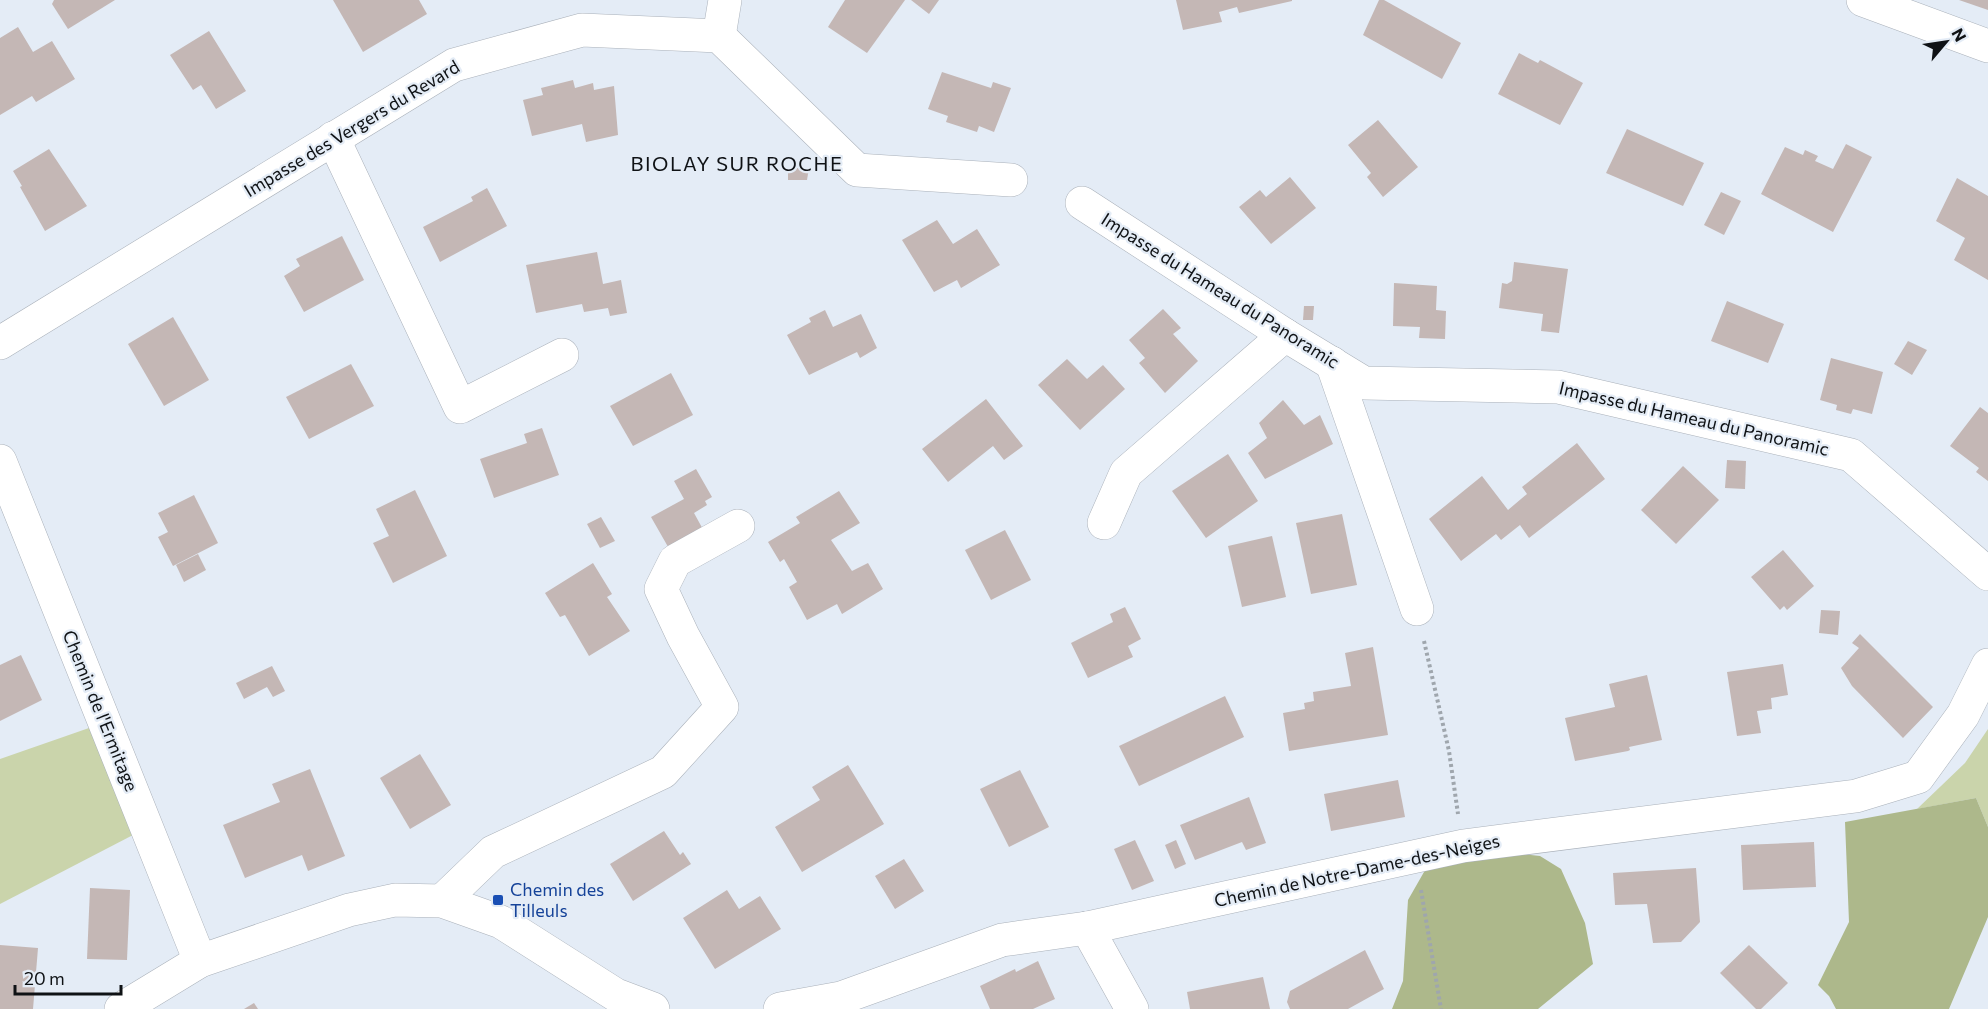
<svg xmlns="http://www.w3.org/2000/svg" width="1988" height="1009" font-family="Commissioner,sans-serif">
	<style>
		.green { fill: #cad4ab }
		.forest { fill: #adb88b }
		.building { fill: #c4b7b5 }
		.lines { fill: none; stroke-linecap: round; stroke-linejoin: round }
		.minor-casing { stroke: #aab1ba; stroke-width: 34 }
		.path { stroke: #9fa6ad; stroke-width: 4; stroke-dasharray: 3 3; stroke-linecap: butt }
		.minor { stroke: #fff; stroke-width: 33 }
		.transit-dot { fill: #1a4fb4; stroke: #e4ecf6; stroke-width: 2 }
		.labels { text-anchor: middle; stroke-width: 4.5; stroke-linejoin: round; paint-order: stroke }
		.street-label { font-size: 18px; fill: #0f1215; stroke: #e4ecf6 }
		.transit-label { font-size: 18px; fill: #164399; stroke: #e4ecf6; text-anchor: start }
		.neighbourhood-label { font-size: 20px; letter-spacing: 1.5px; fill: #0f1215; stroke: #e4ecf6 }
	</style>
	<rect width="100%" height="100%" fill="#e4ecf6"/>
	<g class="green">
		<path d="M89,728L133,835L0,904V759Z"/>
		<path d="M1988,729V827L1976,798L1917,809L1965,763Z"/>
	</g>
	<g class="forest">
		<path d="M1976,798L1988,827V917L1949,1009H1836L1829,996L1818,985L1849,922L1845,822Z"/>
		<path d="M1494,851L1540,856L1561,869L1585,923L1593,964L1538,1009H1392L1403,981L1408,900L1428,865Z"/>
	</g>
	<g class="building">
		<path d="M54,0H115L68,29L52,4Z"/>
		<path d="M333,0H419L427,14L363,52Z"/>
		<path d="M845,0H905L867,53L828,27Z"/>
		<path d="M911,0H939L929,14Z"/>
		<path d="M1176,0H1292V1L1239,13L1237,7L1219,12L1222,22L1183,30Z"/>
		<path d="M1379,0H1384L1461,43L1442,79L1363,35Z"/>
		<path d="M1959,0H1988V10Z"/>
		<path d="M18,27L33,52L52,41L75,79L36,102L32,96L0,115V38Z"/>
		<path d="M209,31L246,91L216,109L201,85L193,90L170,55Z"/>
		<path d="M1519,53L1538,63L1540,60L1583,83L1560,125L1498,94Z"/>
		<path d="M942,72L991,88L993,82L1011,88L994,132L979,126L977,132L946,122L948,116L928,109Z"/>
		<path d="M573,80L575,88L593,83L594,90L614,86L618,135L586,142L582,124L532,136L523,100L543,95L541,88Z"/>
		<path d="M1378,120L1418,167L1383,197L1367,177L1371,173L1348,145Z"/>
		<path d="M1627,129L1704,163L1683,206L1606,173Z"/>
		<path d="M1846,144L1872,157L1833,232L1761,194L1785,147L1803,155L1805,150L1818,156L1815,161L1833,169Z"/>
		<path d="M49,149L87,206L45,231L20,187L22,186L13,171Z"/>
		<path d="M788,168H809L807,180H788Z"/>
		<path d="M1290,177L1316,208L1271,244L1239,207L1260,190L1266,197Z"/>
		<path d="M1957,178L1988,196V280L1954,260L1965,238L1936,221Z"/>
		<path d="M487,188L507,226L440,262L423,227L473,201L471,197Z"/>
		<path d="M1721,192L1741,201L1724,235L1704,225Z"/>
		<path d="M937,220L953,244L977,229L1000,265L961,288L957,280L934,292L902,240Z"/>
		<path d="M342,236L364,280L304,312L284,276L300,266L296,259Z"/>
		<path d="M597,252L603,284L621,280L627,313L610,316L608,308L584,312L582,304L536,313L526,265Z"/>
		<path d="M1514,262L1568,269L1559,333L1541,331L1543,314L1499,308L1502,283L1507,284L1512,281Z"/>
		<path d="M1394,283L1437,286L1436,310L1446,311L1445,339L1419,338L1420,327L1393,326Z"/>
		<path d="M1727,301L1784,324L1768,363L1711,341Z"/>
		<path d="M1304,306H1314L1313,320H1303Z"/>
		<path d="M1163,309L1181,328L1173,334L1198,361L1165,393L1139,363L1145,358L1129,340Z"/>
		<path d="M825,310L833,327L861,314L877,348L860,358L857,352L809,375L787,335L811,322L809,318Z"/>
		<path d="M173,317L209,380L164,406L128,344Z"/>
		<path d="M1908,341L1927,350L1912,375L1894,364Z"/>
		<path d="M1831,358L1883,372L1872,414L1853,409L1851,414L1836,410L1837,405L1820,400Z"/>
		<path d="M1067,359L1087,379L1103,365L1125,389L1080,430L1038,385Z"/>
		<path d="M351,364L374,406L309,439L286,397Z"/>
		<path d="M671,373L693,415L633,446L610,406Z"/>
		<path d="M986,399L1023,446L1004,460L993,446L948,482L922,449Z"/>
		<path d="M1283,400L1304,425L1320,415L1333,444L1265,479L1248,453L1267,438L1259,423Z"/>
		<path d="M1980,407L1988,413V481L1976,472L1979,468L1950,446Z"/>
		<path d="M542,428L559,475L494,498L480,459L527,443L524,434Z"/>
		<path d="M1577,443L1605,479L1529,538L1520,525L1501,540L1496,534L1461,561L1429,519L1482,476L1508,510L1527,494L1522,487Z"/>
		<path d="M1228,454L1258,501L1206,538L1172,491Z"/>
		<path d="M1727,460L1746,461L1745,489L1725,488Z"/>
		<path d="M1683,466L1719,500L1676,544L1641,510Z"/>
		<path d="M696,469L712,497L705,501L707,505L694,513L705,533L671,552L651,517L684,499L674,481Z"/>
		<path d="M415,490L447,556L393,583L373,543L389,536L376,509Z"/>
		<path d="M839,491L860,523L831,540L852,571L868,563L883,589L842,614L837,604L807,620L789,587L797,582L784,559L780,562L768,542L800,523L796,517Z"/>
		<path d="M194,495L218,543L173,566L158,537L168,532L158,513Z"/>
		<path d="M1342,514L1357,585L1311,594L1296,523Z"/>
		<path d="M601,517L615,541L600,548L587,524Z"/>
		<path d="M1005,530L1031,580L991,600L965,550Z"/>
		<path d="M1272,536L1286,597L1242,607L1228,546Z"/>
		<path d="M1783,550L1814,586L1787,610L1784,606L1780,610L1751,577Z"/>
		<path d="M198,554L206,570L184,582L176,565Z"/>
		<path d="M593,563L612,594L607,597L630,631L589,656L565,615L560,617L545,593Z"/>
		<path d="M1125,607L1141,639L1128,646L1133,657L1088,678L1071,643L1113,622L1110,614Z"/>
		<path d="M1821,610L1840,611L1838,635L1819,633Z"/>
		<path d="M1860,634L1933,707L1903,738L1852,686L1841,668L1859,648L1852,643Z"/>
		<path d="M1373,647L1388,735L1289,751L1283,713L1305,709L1304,703L1314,701L1313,692L1351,686L1345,653Z"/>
		<path d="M21,655L42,700L0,721V665Z"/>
		<path d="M1783,664L1788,695L1771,698L1772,709L1757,711L1761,733L1737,736L1727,672Z"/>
		<path d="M272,666L285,691L273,697L267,687L244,699L236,683Z"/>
		<path d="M1647,675L1662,740L1629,747L1630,750L1628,751L1575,761L1565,718L1615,707L1609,684Z"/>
		<path d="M1225,696L1244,737L1139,786L1119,746Z"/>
		<path d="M420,754L451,805L410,829L380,778Z"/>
		<path d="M848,765L884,824L802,872L775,827L820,800L812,787Z"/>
		<path d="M310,769L345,856L308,871L302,855L245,878L223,825L280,802L272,784Z"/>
		<path d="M1020,770L1049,827L1009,847L980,789Z"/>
		<path d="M1398,780L1405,817L1331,831L1324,794Z"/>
		<path d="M1249,797L1266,843L1246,850L1242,842L1195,860L1180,825Z"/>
		<path d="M664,831L680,855L683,852L691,864L633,901L610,864Z"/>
		<path d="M1135,840L1154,881L1132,890L1114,849Z"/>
		<path d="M1176,840L1186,864L1175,869L1165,845Z"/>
		<path d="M1814,842L1816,887L1743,890L1741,845Z"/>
		<path d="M904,859L924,891L895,909L875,876Z"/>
		<path d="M1696,868L1700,922L1681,942L1653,943L1647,904L1615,905L1613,873Z"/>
		<path d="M90,888L130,890L127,960L87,959Z"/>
		<path d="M727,890L739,909L760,896L781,929L715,969L683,918Z"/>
		<path d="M0,945L38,948L33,1009H0Z"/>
		<path d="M1749,945L1788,983L1761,1009H1756L1720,973Z"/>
		<path d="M1365,950L1384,989L1348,1009H1290L1287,1002L1290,991Z"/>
		<path d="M1038,961L1055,999L1033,1009H990L980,986L1015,969L1016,972Z"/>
		<path d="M1263,977L1270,1009H1190L1187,992Z"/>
		<path d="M254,1003L258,1009H244Z"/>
	</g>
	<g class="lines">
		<g class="minor-casing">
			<g id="minor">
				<path d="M1863,0L1988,46"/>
				<path d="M719,36L725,0"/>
				<path d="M333,138L460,407L562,355"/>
				<path d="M1082,203L1285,335L1364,383L1558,387L1851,455L1988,574"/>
				<path d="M0,343L454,65L582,30L719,36L857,170L1011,180"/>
				<path d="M1332,363L1417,609"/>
				<path d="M0,461L200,961"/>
				<path d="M1104,523L1126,473L1285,335"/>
				<path d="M442,901L493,852L663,772L722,707L683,636L661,589L675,561L738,526"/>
				<path d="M1087,928L1132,1009"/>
				<path d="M121,1009L200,961L349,910L395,900L442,901L501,922L616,995L653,1009"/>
				<path d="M780,1009L841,998L1002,940L1087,928L1463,846L1856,796L1918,777L1963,715L1988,665"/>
			</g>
		</g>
		<g class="path">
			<path d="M1424,641L1449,751L1458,814"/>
			<path d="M1421,890L1441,1009"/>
		</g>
		<use href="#minor" class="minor"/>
	</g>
	<rect class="transit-dot" x="492" y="894" width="12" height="12" rx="3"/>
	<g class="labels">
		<g class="street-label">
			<text transform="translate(352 129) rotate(-31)" y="6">Impasse des Vergers du Revard</text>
			<text transform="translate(1220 291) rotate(32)" y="6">Impasse du Hameau du Panoramic</text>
			<text transform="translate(1694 419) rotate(13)" y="6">Impasse du Hameau du Panoramic</text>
			<text transform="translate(100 711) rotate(68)" y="6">Chemin de l'Ermitage</text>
			<text transform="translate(1357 871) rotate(-12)" y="6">Chemin de Notre-Dame-des-Neiges</text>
		</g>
		<g class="transit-label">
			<text x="510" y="896">Chemin des<tspan x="510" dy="21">Tilleuls</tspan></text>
		</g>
		<g class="neighbourhood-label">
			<text x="737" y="171">BIOLAY SUR ROCHE</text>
		</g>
	</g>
	<g transform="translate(1946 42) rotate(61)" stroke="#e4ecf6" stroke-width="4.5" paint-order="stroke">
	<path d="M0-4.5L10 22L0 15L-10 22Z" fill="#0f1215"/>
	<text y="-9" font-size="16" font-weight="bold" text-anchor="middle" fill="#0f1215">N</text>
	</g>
	<path d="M15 985v9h106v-9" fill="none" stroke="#0f1215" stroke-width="3"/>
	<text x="24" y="985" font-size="18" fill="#0f1215" stroke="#e4ecf6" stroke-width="4.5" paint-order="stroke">20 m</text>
</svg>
